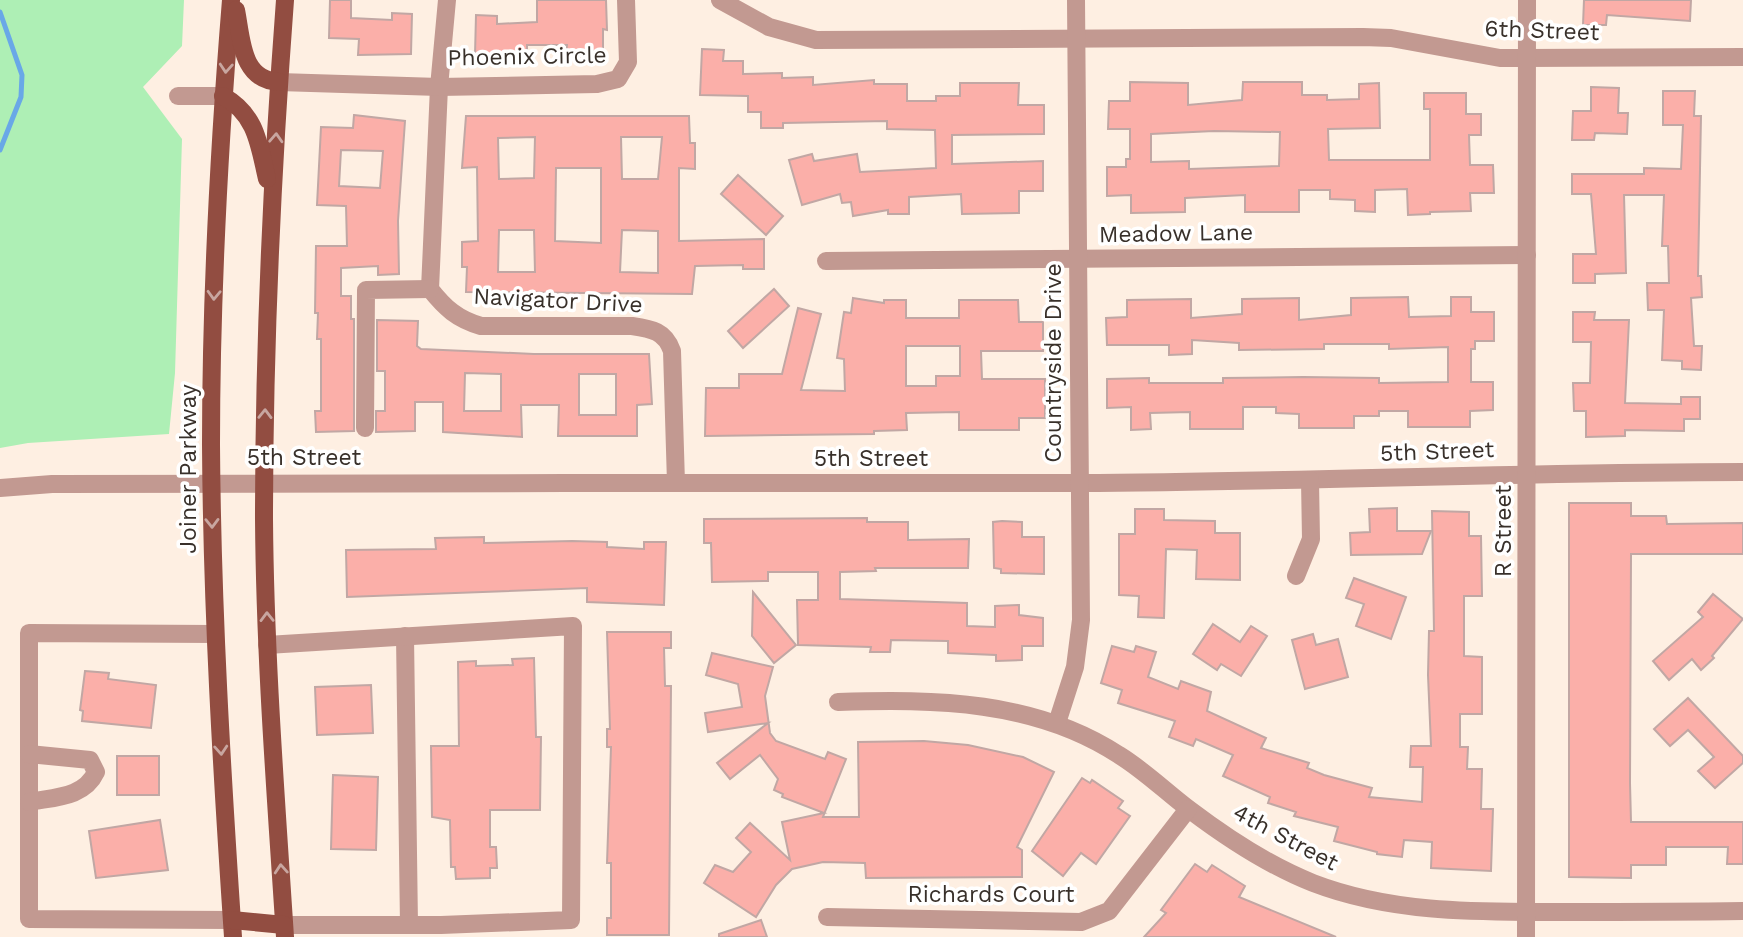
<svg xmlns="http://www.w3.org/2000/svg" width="1743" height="937" font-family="'Work Sans',sans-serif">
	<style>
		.grass { fill: #aeefb5 }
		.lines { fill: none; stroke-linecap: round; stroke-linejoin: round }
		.stream { stroke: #69a8e7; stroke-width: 5 }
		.building { fill: #fbafa9; stroke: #c1a7a4; stroke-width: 2; fill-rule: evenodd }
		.minor { stroke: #c29991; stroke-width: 18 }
		.major { stroke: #924d41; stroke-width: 18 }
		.oneway { stroke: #c8a6a0 }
		.labels { text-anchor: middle; stroke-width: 7; stroke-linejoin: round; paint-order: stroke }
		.street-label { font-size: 23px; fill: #38302a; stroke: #fff }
	</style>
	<rect width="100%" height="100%" fill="#feefe2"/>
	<path class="grass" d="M0,0H184L182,46L143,87L182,139L175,373L169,434L28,443L0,448Z"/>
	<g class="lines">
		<path class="stream" d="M0,12L22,75L21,97L0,150"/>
	</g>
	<g class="building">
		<path d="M330,0H351V18L392,20V13L412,14L411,54L358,55L359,39L329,38Z"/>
		<path d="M537,0H606L607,30L603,29V51H591V60H566L567,45H527V59L502,60V56L475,55L476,15L497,16V24L537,22Z"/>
		<path d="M1584,0H1691L1690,21L1607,15L1606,25H1583Z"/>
		<path d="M702,49L724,50L723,61H743V74L782,73V78L813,77V85L874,80V84H907V101H936V96H960V83H1019L1018,105H1044V134L952,135V164L1043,161V191H1019V213L962,214L961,194L909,197V214H888V210L853,216L851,202L842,203L840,194L802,205L789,160L812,154L814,161L857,154L860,172L936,168L935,130L887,129V121L783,123V128H761V112H748V96L700,95Z"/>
		<path d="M1130,82L1188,83V105L1242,100L1243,82H1302V95H1327V100L1359,99V84L1379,83L1380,128L1328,129L1329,160H1430V109H1424V93H1466V114H1481V135H1469L1470,165H1493L1494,193H1470L1471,211L1430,212V214L1408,215L1407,189L1375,190V212L1355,211V200L1330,199V190H1299V212H1245V195L1185,198V212L1131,213V195L1107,196V167H1126V159H1130V129H1108L1109,101H1130ZM1214,131L1280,132L1279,166L1189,169V161L1151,162V134Z"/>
		<path d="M1591,87L1619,88L1618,113H1628L1627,134L1595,133L1594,140H1572L1573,111H1591Z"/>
		<path d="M1663,91H1695L1694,116H1701L1698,276H1701L1702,297L1691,298L1694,346H1702L1701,370L1682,369V361L1662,360L1664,310H1648L1647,283H1669L1668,246H1662L1664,195H1624L1626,273L1595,274V283H1573V254H1596L1591,194H1572V174H1644V168L1681,169L1683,125H1663Z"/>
		<path d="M354,115L405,121L398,221L399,274L378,275V266L341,268V296H351V319H354V431L316,432L315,411H321V339H317L318,313H315L316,246H347L346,206L317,205L321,127L353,128ZM341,150L383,151L380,188L339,186Z"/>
		<path d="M466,116H689L690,143H695V169L679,168V241L764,239V269H743V265L695,266L692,294L466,292L467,267H462V242L478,241L477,167L462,168ZM535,137L534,178L499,179L498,138ZM621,137H662L658,179H622ZM556,168H601V243L555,241ZM499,230H534L535,272H498ZM622,230L658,231V273L620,272Z"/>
		<path d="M738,175L783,216L766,235L721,194Z"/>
		<path d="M774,289L789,306L743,348L728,331Z"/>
		<path d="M1408,297L1409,317L1451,316V297H1471V312H1494V341H1475V349H1471V382H1493V410L1470,411V427H1408V411H1379V416H1354V428H1299V414L1276,413V407H1243V429H1190V412L1150,413L1151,429L1131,430V407L1107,408V379L1149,378V383H1223V378L1303,377L1379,378V383L1448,382V347L1389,349V344H1324V349L1239,350V343L1192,340V354L1169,355V345H1107L1106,318L1127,317V300L1191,299V318L1242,314V299L1299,298V320L1351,315V298Z"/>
		<path d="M853,298L884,303V300H906V318H959V300H1018L1019,322H1043V351H981L982,379H1045V418H1019V430H959V412L906,413L907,430L874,431V434L705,436L706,388H739V374H782L798,308L821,314L801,390L845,391L844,359L837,358L844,312L851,313ZM906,346H960V376H936V386H906Z"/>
		<path d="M1573,312H1595L1594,320H1629L1625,403L1681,404V397H1700V419H1684V431L1625,430V436L1586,437V411H1574L1573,383H1590L1591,342H1573Z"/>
		<path d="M377,320L418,321L417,346L421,349L534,354H649L652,404L637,405V436H558L559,405H521L522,437L443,432V402H415V431L376,432V411H385V371H377ZM465,373L501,374V411H464ZM579,374H616V415H579Z"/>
		<path d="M1569,503H1631V516H1666L1667,524L1743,523V554H1631L1630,783L1631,822H1743V864H1727L1728,847H1666V865H1631V878L1569,877Z"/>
		<path d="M1397,508V531H1431L1422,554L1351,555L1350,533L1370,532L1369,509Z"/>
		<path d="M1135,509H1164V520L1215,521V533H1240V580L1196,579L1197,550L1166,549L1164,618L1138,617L1139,596L1119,595V534H1135Z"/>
		<path d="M1432,511L1469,512V536H1481L1482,596H1464V656L1482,657V714H1460V747H1468L1467,769H1482L1481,809H1493L1491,871L1431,868L1432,842L1404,840L1402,857L1377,854V852L1334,841L1338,827L1294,816L1296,812L1268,803L1270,797L1223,776L1233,755L1196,739L1193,746L1169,737L1175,721L1118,703L1122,690L1101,683L1112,646L1134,652L1136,646L1156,652L1148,677L1178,689L1181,681L1211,692L1207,711L1266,738L1261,748L1309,763L1307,768L1324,775L1372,788L1369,797L1422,802L1423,767H1410L1411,746H1431L1428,675L1429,631H1434Z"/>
		<path d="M867,518V522H908V540L969,539L968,568H875L876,571L840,572V599L967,603V626L995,627V606L1019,605V615L1043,618V646H1022V660L996,661V655L948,653V641L891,640L890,652H870L871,647L798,645L797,600H818V572H768V581L712,582L711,543H704V519Z"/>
		<path d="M1002,521L1022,522V537H1044V574L1001,573V569L994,568L993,522Z"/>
		<path d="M484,537V543L572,541L607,542V547L644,549V542H666L664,605L587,602V588L347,597L346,550L436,549L435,538Z"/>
		<path d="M1354,578L1406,597L1391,639L1356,626L1364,604L1346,598Z"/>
		<path d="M753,592L796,645L774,663L752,636Z"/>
		<path d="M1713,594L1743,619L1712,656L1714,658L1701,670L1692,659L1669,680L1653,661L1703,617L1698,612Z"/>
		<path d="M1213,624L1240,642L1251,626L1267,636L1241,676L1221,664L1217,670L1193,654Z"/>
		<path d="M607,632H671V648H664L665,686H671L669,935H607V918H611V863H607L611,747H607V729H610Z"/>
		<path d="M1313,634L1316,645L1338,639L1348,677L1305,689L1292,640Z"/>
		<path d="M712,653L773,667L765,696L770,733L776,741L825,759L828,752L846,759L823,817H859L858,742L924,741L968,745L1023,757L1054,772L1017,847L1022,850V877L866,878L865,863L823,862L792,869L776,885L756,917L704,883L715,865L733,872L751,852L736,838L750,823L790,860L782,822L824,813L782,797L783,794L774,790L778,779L760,755L730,779L717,763L768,723L708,732L705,713L742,707L738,684L706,675Z"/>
		<path d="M534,658L536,737H541L540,810H490V847H496L497,868H490V878L456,879L455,867H451L450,820L432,817L431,746H459L458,662L476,661V666L513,665L512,659Z"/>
		<path d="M85,671L109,673L108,679L156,685L151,728L82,721L83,711L80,710Z"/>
		<path d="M371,685L373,733L317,735L315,687Z"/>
		<path d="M1688,698L1743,756V763L1715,788L1698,771L1714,757L1688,730L1670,746L1654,729Z"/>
		<rect x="117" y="756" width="42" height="39"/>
		<path d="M333,775L378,777L376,850L331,849Z"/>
		<path d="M1082,778L1090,783L1092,780L1123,801L1118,808L1130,816L1096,864L1081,853L1063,876L1032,851Z"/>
		<path d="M160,820L168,870L96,878L89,831Z"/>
		<path d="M1195,864L1207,872L1212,865L1245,886L1239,897L1336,937H1144L1166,913L1161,910Z"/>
		<path d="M761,920L767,937H719V934Z"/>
	</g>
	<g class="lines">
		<g class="minor">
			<path d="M447,0L439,87L430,289C445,308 457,319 481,326H632C652,329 665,331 672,351L676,483"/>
			<path d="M720,0L769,27L816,40L1363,37L1391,38L1500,58L1743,57"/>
			<path d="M279,82L439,87L597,84L618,79L628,62L626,0"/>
			<path d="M178,96H223"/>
			<path d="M826,261L1527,255"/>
			<path d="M365,428L366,290L430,289"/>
			<path d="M0,488L52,484C395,481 737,485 1080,483C1301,482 1522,472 1743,472"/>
			<path d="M1296,576L1311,539L1310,480"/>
			<path d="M215,634L29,633V919L232,920"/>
			<path d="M405,636L409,925"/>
			<path d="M267,645L573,626L571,920L441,925H284"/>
			<path d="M838,702C935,699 1035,700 1119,755C1145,771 1166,792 1190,810C1227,838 1270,866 1313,883C1391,913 1475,912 1558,912C1620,912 1681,912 1743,911"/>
			<path d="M1057,723L1075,667L1081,620L1076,0"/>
			<path d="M29,754L90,760L96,772C84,798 54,797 29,802"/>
			<path d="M827,917L1081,922L1109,911L1188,809"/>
			<path d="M1526,937L1527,0"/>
		</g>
		<g class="major">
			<path d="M231,0C219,148 211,296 211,445C212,609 222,773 233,937"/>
			<path d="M285,0C272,173 264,346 264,519C265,658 276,798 285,937"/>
			<path d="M236,10C242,40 241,80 279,82"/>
			<path d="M223,96C257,115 259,145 267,179"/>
			<path d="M232,920L284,925"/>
		</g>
	</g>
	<defs><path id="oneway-chevron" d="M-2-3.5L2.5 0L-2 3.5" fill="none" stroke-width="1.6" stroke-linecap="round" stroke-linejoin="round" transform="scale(1.75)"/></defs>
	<g class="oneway">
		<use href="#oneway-chevron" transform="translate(226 68) rotate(94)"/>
		<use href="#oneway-chevron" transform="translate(276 138) rotate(-87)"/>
		<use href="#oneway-chevron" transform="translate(214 295) rotate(92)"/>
		<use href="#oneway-chevron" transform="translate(265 414) rotate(-89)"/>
		<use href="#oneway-chevron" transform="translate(212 523) rotate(89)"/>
		<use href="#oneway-chevron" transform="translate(267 617) rotate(-91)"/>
		<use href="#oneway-chevron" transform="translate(221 750) rotate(86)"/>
		<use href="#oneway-chevron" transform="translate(281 869) rotate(-94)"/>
	</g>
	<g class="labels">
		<g class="street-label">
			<text transform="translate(1542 30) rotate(2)" y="8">6th Street</text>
			<text transform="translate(527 56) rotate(-1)" y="8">Phoenix Circle</text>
			<text transform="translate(1176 233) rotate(-1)" y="8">Meadow Lane</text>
			<text transform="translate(558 300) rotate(3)" y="8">Navigator Drive</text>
			<text transform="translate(1053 363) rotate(-90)" y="8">Countryside Drive</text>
			<text transform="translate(1437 451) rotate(-2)" y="8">5th Street</text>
			<text x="304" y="465">5th Street</text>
			<text x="871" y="466">5th Street</text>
			<text transform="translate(188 469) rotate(-90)" y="8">Joiner Parkway</text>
			<text transform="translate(1503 531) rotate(-90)" y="8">R Street</text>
			<text transform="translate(1286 837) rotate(28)" y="8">4th Street</text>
			<text x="991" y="902">Richards Court</text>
		</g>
	</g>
</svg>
